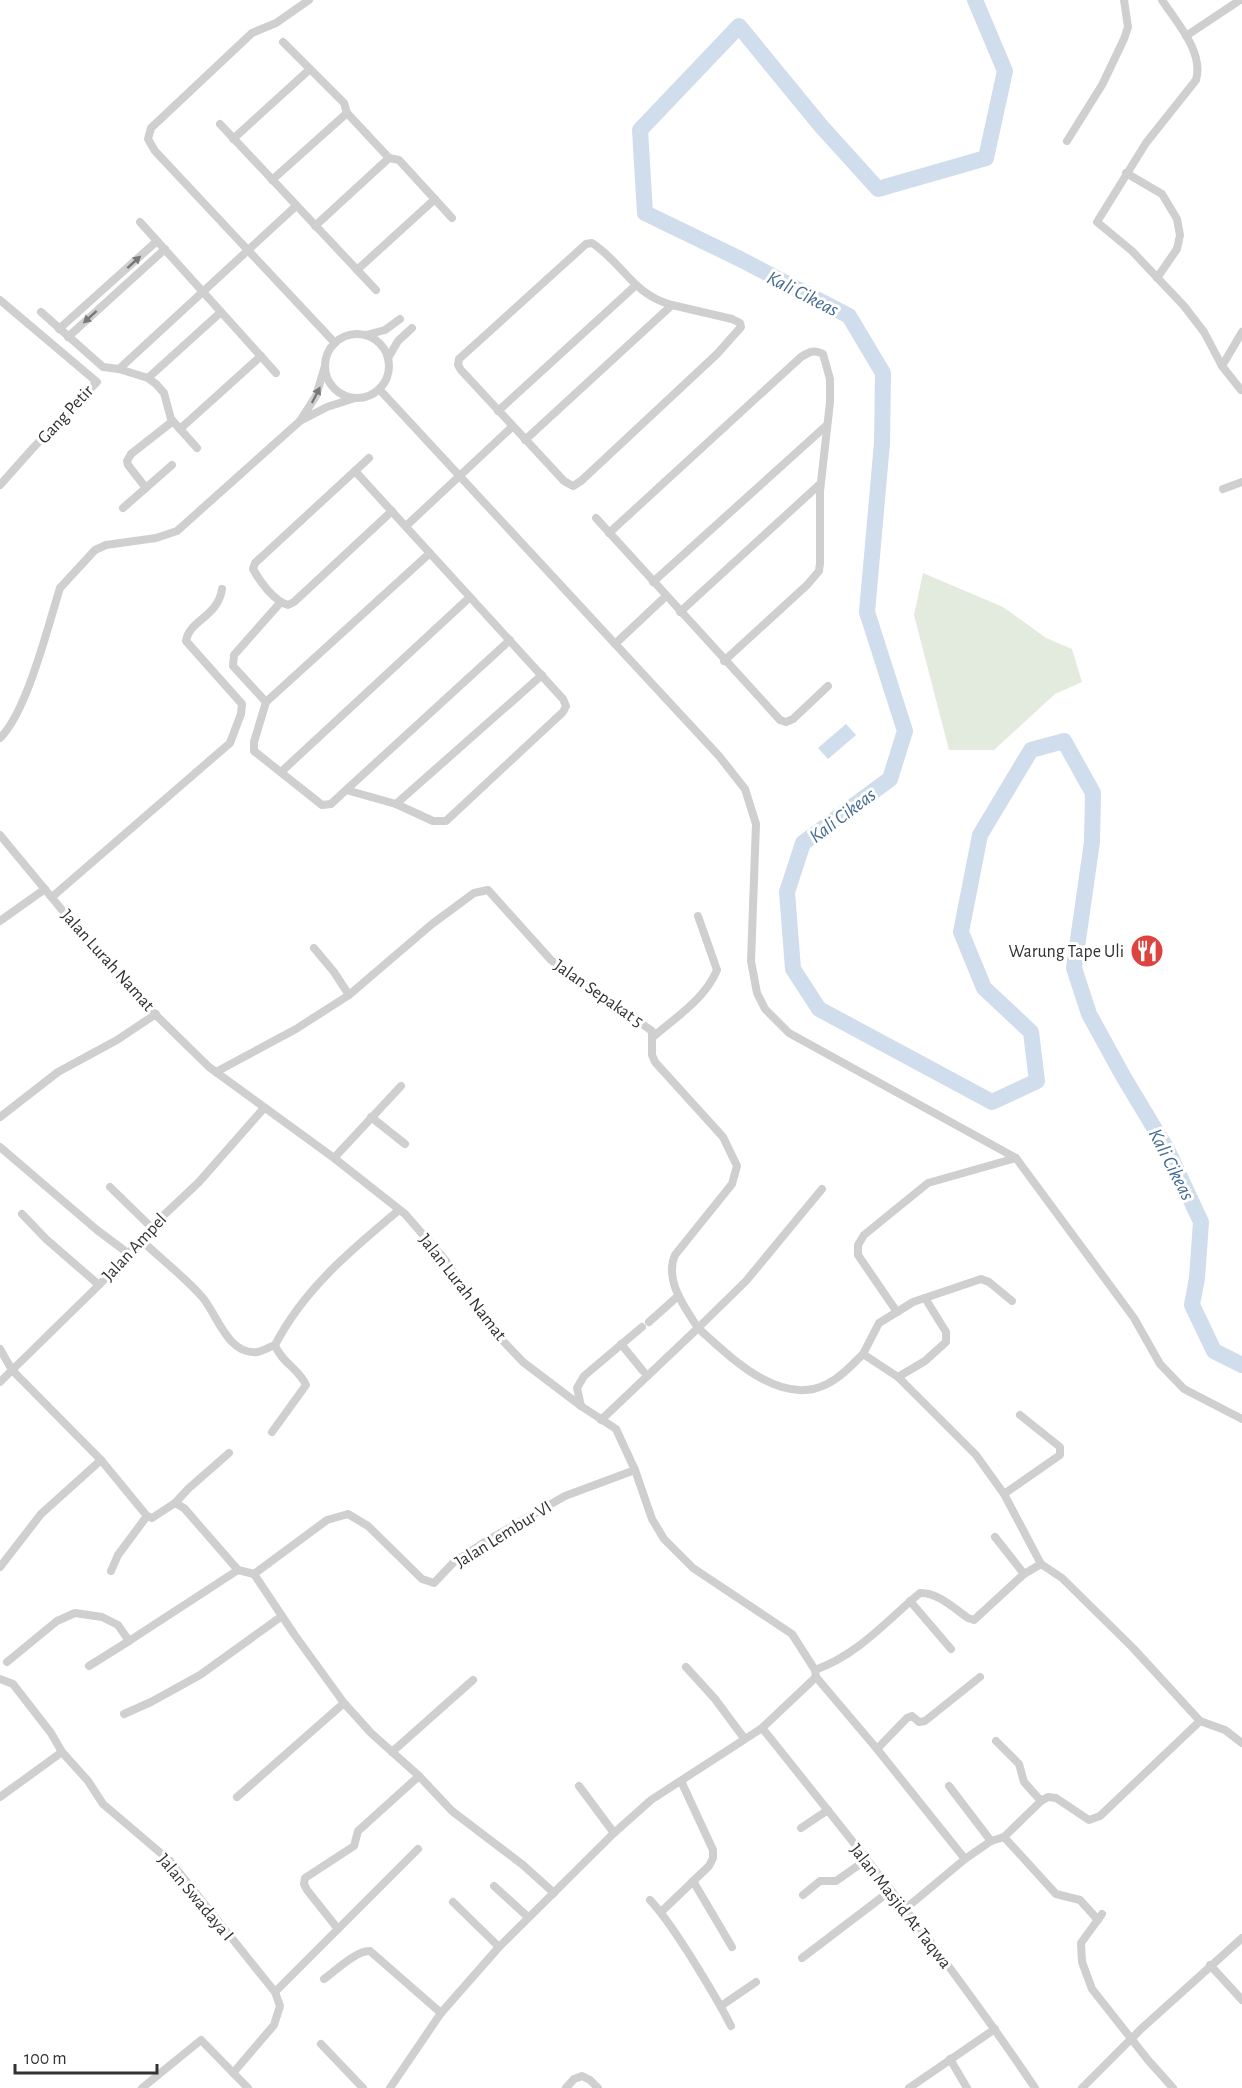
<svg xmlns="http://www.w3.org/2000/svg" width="1242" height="2088" font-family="'Alegreya Sans',sans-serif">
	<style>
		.green { fill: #e3eade }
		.water { fill: #cfddec }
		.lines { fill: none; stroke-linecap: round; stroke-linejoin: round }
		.river { stroke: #cfddec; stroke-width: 16 }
		.minor { stroke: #cfcfcf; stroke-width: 8 }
		.oneway { fill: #797979 }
		.labels { text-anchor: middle; stroke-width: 6; stroke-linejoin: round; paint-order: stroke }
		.street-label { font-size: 18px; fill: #323232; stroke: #fff }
		.poi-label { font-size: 18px; fill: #323232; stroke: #fff; text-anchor: end }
		.water-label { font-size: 20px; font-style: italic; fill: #426a91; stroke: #fff }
	</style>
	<rect width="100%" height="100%" fill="#fff"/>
	<path class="green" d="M923,573L1003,607L1046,638L1072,649L1082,682L1055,694L994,750H949L914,615Z"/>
	<path class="water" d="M846,724L856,735L828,759L818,748Z"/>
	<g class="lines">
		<path class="river" d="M975,0L1005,71L986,158L878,189L821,126L739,26L640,130L645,213L740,259L849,316L883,373L882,443L867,612L905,731L890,779L803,843L787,892L793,969L819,1009L992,1102L1037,1081L1031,1032L984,988L961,932L980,835L1031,750L1064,741L1093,793L1092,842L1074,968L1089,1014L1123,1076L1168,1151L1201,1222L1197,1278L1192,1305L1214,1351L1242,1365"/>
		<g class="minor">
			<path d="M309,0L276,23L252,33L151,128L148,139L155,151L335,343"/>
			<path d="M1162,0C1177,23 1204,52 1196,80L1146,143L1097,222L1132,251L1184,306L1204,332L1222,366L1241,390"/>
			<path d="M1186,36L1240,0"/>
			<path d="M283,42L344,103L347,113L389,158L399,160L452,218"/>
			<path d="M220,124L376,290"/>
			<path d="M233,139L310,69"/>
			<path d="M1067,141L1102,85L1124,39L1128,27L1124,0"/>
			<path d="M1126,173L1162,194L1177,219L1180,235L1177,249L1157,278"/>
			<path d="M272,180L347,113"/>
			<path d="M140,222L276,373"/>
			<path d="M315,226L389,158"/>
			<path d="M357,270L435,199"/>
			<path d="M0,300L97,382L33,448L0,485"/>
			<path d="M41,312L103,367L119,369L148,378L156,384L164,393L171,419L197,448"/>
			<path d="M59,329L157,241"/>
			<circle cx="357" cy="366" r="32"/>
			<path d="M366,335L385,330L400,319"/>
			<path d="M68,337L165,249"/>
			<path d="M388,358L398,341L412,328"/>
			<path d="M1222,366L1242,332"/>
			<path d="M119,369L296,206"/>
			<path d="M148,378L221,312"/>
			<path d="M379,389L719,756L745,789L756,824L751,961L757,993L765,1009L789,1033L1016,1158L1134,1318L1160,1364L1184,1389L1242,1419"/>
			<path d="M498,411L635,286"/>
			<path d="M300,421L327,407L355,398"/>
			<path d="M180,429L261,356"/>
			<path d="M525,440L672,305C632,294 624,264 592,243L586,244L459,359L458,365L461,370L564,481L573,486L581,481L717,354L741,327L740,323L732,319L672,305"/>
			<path d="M369,458L255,563L253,569C260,582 274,601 288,605L294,602L392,511"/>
			<path d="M355,471L563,699L566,706L563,712L446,821H433L396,804L346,790L331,804L322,805L254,751V742L266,702L430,553"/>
			<path d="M146,488L128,465L127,461L131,454L173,421"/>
			<path d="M1223,489L1242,482"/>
			<path d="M123,508L172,465"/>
			<path d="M596,518L780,720L786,722L793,719L828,686"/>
			<path d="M406,526L512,427"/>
			<path d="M609,533L801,357C809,352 814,349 823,354L830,379V402L820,491V563L819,571L807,585L724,661"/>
			<path d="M653,582L827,425"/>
			<path d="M680,612L820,484"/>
			<path d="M615,644L666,596"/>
			<path d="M266,702L233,666L234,655L280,603"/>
			<path d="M0,738C27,712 48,626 60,588L95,550L106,545L156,538L177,531L300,421L316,396L325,366"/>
			<path d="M281,772L470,597"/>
			<path d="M346,790L510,640"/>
			<path d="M396,804L542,675"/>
			<path d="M0,835L120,980L209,1067L334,1158L405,1214L446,1261L486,1323L523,1362L581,1406L616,1429L635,1470L652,1519L664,1539L693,1568L792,1634L815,1670L816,1677L762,1728L651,1800L614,1833L499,1947L441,2013L390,2088"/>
			<path d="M52,897L230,743L241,714L242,704L186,641C189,620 218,617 222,589"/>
			<path d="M0,921L45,889"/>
			<path d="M314,948L334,972L349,995"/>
			<path d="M653,1037C676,1017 705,999 717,970L698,916"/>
			<path d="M216,1072L296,1029L349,995L432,924L474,893L488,890L551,960L652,1031V1055L655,1062L723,1137L737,1166L732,1184L675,1255C664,1280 685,1308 698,1328L601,1420"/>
			<path d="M0,1117L58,1072L117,1040L156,1014"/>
			<path d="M371,1117L405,1144"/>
			<path d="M0,1147L97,1230L129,1254"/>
			<path d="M334,1158L401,1086"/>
			<path d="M110,1187L152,1228"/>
			<path d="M822,1189L746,1281L698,1328C730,1357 781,1408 827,1384C841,1377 852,1365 863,1354L898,1377L976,1455L1004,1494L1041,1564L1062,1578L1133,1648L1200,1721L1225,1730L1242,1743"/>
			<path d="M22,1214L46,1239L99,1285"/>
			<path d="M141,1240C160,1258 187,1279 203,1298C217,1315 228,1355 257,1352C263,1351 269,1347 275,1345"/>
			<path d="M897,1312L913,1302L981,1279L989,1282L1012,1301"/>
			<path d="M649,1322L678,1296"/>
			<path d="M621,1344L643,1371"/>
			<path d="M0,1349L12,1370L101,1460L147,1516L152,1518L175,1503L184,1508L238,1570L254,1574L327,1520L348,1514L368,1526L422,1579L434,1583L453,1563L483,1543L565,1496L635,1470"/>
			<path d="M863,1354L879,1323L897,1312L858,1255V1245L864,1235L928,1183L1016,1158"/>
			<path d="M898,1377L925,1361L946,1342V1332L925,1298"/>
			<path d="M0,1382L99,1285L164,1215L199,1182L264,1108"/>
			<path d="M581,1406L577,1388L584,1376L642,1327"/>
			<path d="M272,1432L306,1385C299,1369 281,1362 275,1345C304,1289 351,1250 399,1210"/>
			<path d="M1004,1494L1060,1455V1447L1020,1415"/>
			<path d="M175,1503L189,1488L229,1453"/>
			<path d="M995,1537L1024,1574"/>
			<path d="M0,1567L41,1514L101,1460"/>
			<path d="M111,1571L118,1555L147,1516"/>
			<path d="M254,1574L294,1634L344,1703L371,1733L419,1776L452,1811L523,1865L554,1893"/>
			<path d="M910,1601L951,1649"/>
			<path d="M7,1662L57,1621L75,1613L102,1617L118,1625L129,1641L238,1570"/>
			<path d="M89,1666L129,1641"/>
			<path d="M686,1667L715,1699L744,1738"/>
			<path d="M815,1670C859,1654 885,1622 920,1593C937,1592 955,1609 968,1618L974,1620L1024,1574L1041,1564"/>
			<path d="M816,1677L877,1749L965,1859"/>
			<path d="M0,1679L13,1684L51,1733L62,1752L88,1781L103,1804L170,1861L275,1992L280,2006L274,2025L233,2073"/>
			<path d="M124,1714L151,1702L200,1675L282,1616"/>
			<path d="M762,1728C856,1845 951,1963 1035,2088"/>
			<path d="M996,1741L1019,1764L1024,1782L1041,1801"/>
			<path d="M877,1749L907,1718L912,1716L919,1722L925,1721L980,1677"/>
			<path d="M392,1752L473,1680"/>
			<path d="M579,1786L614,1833"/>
			<path d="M949,1786L991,1841"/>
			<path d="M0,1797L62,1752"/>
			<path d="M237,1797L344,1703"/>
			<path d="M801,1828L828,1810"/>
			<path d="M1004,1837L1056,1894L1080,1900L1098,1920"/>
			<path d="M693,1881L732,1947"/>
			<path d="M494,1886L528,1917"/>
			<path d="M803,1895L820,1881H836L866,1860"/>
			<path d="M650,1900C666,1917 678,1937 691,1957C705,1980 719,2002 731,2026"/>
			<path d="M453,1902L499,1947"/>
			<path d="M905,1909L965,1859L991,1841L1004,1837L1041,1801L1048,1797L1056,1798L1089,1820L1100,1816L1200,1721"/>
			<path d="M661,1912L709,1866L713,1858V1850L681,1781"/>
			<path d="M1102,1914L1081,1943L1082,1962L1092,1989L1148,2060L1173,2088"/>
			<path d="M338,1929L307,1890L304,1884L305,1878L354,1846L358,1831L419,1776"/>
			<path d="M802,1958L890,1891"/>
			<path d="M1210,1965L1242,2000"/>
			<path d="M324,1979C335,1971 357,1950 370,1951L441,2013"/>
			<path d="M275,1992L418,1849"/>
			<path d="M721,2006L756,1982"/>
			<path d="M321,2044L363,2088"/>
			<path d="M950,2059L967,2088"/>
			<path d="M142,2088L201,2040L248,2088"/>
			<path d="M566,2088L574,2079L582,2076L590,2080L598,2088"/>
			<path d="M909,2088L995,2029"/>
			<path d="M1082,2088L1141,2029L1242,1938"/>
		</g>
	</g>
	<defs><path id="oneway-solid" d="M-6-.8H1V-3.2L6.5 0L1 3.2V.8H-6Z" transform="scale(1.5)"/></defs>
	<g class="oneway">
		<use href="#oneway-solid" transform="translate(134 262) rotate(-42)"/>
		<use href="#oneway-solid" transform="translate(90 317) rotate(138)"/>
		<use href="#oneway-solid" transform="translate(316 395) rotate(-63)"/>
	</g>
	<defs>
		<g id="restaurant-disc" transform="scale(1.725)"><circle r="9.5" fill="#de443f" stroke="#fff"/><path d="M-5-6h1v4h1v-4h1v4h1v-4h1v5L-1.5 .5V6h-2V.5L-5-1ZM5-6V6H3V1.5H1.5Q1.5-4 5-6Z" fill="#fff"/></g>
	</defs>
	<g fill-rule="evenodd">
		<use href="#restaurant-disc" x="1147" y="951"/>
	</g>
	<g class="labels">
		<g class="street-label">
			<text transform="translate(65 414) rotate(-47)" y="6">Gang Petir</text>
			<text transform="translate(108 960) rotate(48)" y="6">Jalan Lurah Namat</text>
			<text transform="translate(599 993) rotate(35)" y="6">Jalan Sepakat 5</text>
			<text transform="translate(134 1247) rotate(-47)" y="6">Jalan Ampel</text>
			<text transform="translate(463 1287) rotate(52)" y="6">Jalan Lurah Namat</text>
			<text transform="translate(503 1534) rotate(-32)" y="6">Jalan Lembur VI</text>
			<text transform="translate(196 1897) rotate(50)" y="6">Jalan Swadaya I</text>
			<text transform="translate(901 1906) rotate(52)" y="6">Jalan Masjid At Taqwa</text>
		</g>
		<g class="poi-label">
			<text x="1124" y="957">Warung Tape Uli</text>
		</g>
		<g class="water-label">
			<text transform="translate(803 293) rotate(27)" y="7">Kali Cikeas</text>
			<text transform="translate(842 815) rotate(-37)" y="7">Kali Cikeas</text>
			<text transform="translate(1172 1164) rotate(63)" y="7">Kali Cikeas</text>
		</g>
	</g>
	<path d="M15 2064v9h142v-9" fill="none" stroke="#323232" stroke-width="3"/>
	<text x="24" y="2064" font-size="18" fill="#323232" stroke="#ffffff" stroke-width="4.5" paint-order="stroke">100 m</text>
</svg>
